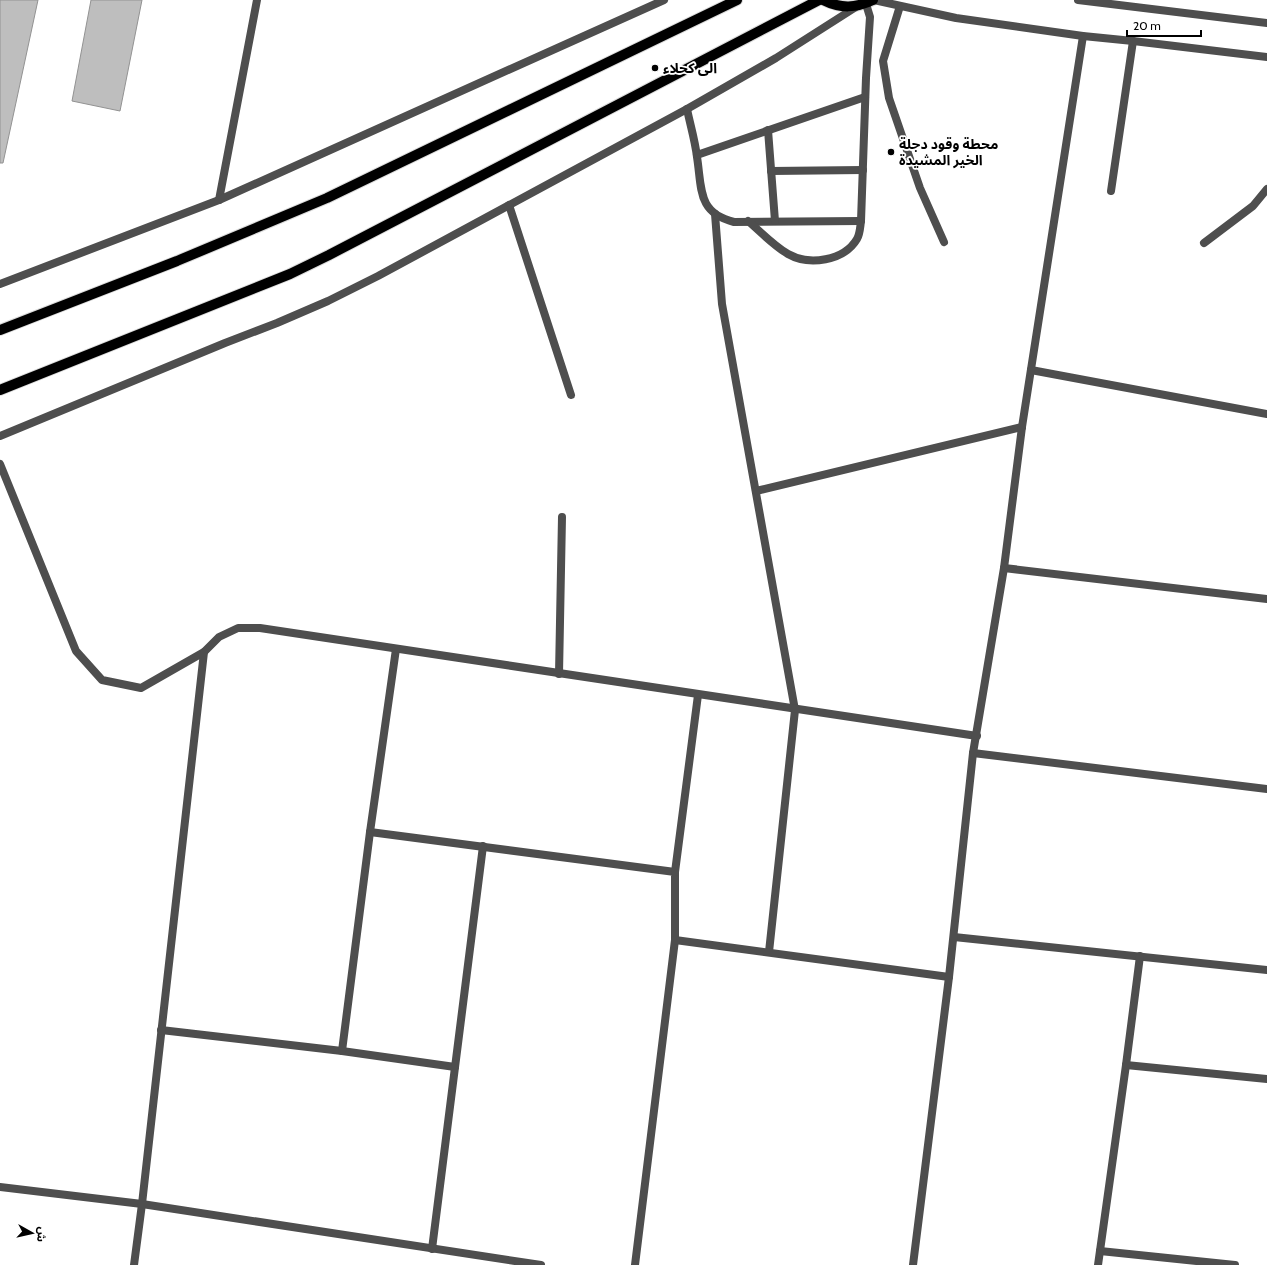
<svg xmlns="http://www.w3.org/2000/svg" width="1267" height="1265" font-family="Cabin,'Noto Sans Arabic',sans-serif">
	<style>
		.building { fill: #bebebe; stroke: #929292 }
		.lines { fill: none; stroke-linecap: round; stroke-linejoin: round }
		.primary-casing { stroke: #dbdbdb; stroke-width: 12 }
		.service { stroke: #4e4e4e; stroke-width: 8 }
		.minor { stroke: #4e4e4e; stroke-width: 8 }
		.tertiary { stroke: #4e4e4e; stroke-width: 8 }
		.primary { stroke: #000; stroke-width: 10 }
		.poi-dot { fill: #000; stroke: #fff; stroke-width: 1.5 }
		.labels { text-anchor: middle; stroke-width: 3.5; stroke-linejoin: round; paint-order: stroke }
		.poi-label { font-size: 14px; font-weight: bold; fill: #000; stroke: #fff; text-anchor: start }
	</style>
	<rect width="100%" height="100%" fill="#fff"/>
	<g class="building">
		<path d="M0,0H38L3,163H0Z"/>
		<path d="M91,0H142L120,111L72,101Z"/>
	</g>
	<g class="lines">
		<g class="primary-casing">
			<g id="primary">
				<path d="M823,0C841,9 856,8 873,0"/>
				<path d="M0,330L177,261L327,198L737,0"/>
				<path d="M0,390L290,274L329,255L819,0"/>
			</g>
		</g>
		<g class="service">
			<path d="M900,6L883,61L889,98L920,188L944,242"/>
			<path d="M687,109C690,124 695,140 697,157C702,188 697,213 734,222L861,221"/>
			<path d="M768,130L775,221"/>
			<path d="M697,155L865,97"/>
			<path d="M771,171L863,170"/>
			<path d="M1111,191L1133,41"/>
			<path d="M509,205L571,395"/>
			<path d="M715,214L722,304L795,710L769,952"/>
			<path d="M748,221C761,232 773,245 788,254C809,266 844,261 857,239C860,234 860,228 861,221L866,78L870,17L866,4"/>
			<path d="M1204,243L1253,206L1267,189"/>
			<path d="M756,491L1022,427"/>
			<path d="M559,674L562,517"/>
		</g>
		<g class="minor">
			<path d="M219,200L257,0"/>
			<path d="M1031,370L1267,414"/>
			<path d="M0,464L76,651L102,680L141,688L204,652"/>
			<path d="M1004,568L1267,599"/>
			<path d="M973,753L1267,789"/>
			<path d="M370,832L675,872V940L635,1265"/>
			<path d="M675,872L698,695"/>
			<path d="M954,937L1267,970"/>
			<path d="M675,940L949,977"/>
			<path d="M161,1030L342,1051L455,1067"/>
			<path d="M342,1051L370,832L396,649"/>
			<path d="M1126,1065L1267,1079"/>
			<path d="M0,1187L142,1204L541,1265"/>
			<path d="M432,1249L483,846"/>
			<path d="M1100,1251L1235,1265"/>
			<path d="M134,1265L142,1204L204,652L219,637L238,628H260L977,736"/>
			<path d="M913,1265L949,977L973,753L1004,568L1022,427L1083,36"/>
			<path d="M1098,1265L1126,1065L1140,956"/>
		</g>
		<g class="tertiary">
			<path d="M874,0L956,18L1083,36L1133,41L1267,57"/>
			<path d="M1078,0L1267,23"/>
			<path d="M0,284L219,200L664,0"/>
			<path d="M0,436L225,343L277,323L328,301L378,276L687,109L776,58L856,7"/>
		</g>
		<use href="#primary" class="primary"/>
	</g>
	<g class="poi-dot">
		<circle cx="655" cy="68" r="4"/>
		<circle cx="891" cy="152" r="4"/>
	</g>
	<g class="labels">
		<g class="poi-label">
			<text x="663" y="73">الى كحلاء</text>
			<text x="899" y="149">محطة وقود دجلة<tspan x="899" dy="16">الخير المشيدة</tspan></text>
		</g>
	</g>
	<g transform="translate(32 1233) rotate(98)" stroke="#ffffff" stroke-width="3" paint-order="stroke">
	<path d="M0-3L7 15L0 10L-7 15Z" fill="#000000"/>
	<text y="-6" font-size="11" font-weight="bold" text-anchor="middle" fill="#000000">ش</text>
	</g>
	<path d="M1127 30v6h74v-6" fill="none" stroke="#000000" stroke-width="2"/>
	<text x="1133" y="30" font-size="12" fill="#000000" stroke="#ffffff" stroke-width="3" paint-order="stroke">20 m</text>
</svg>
